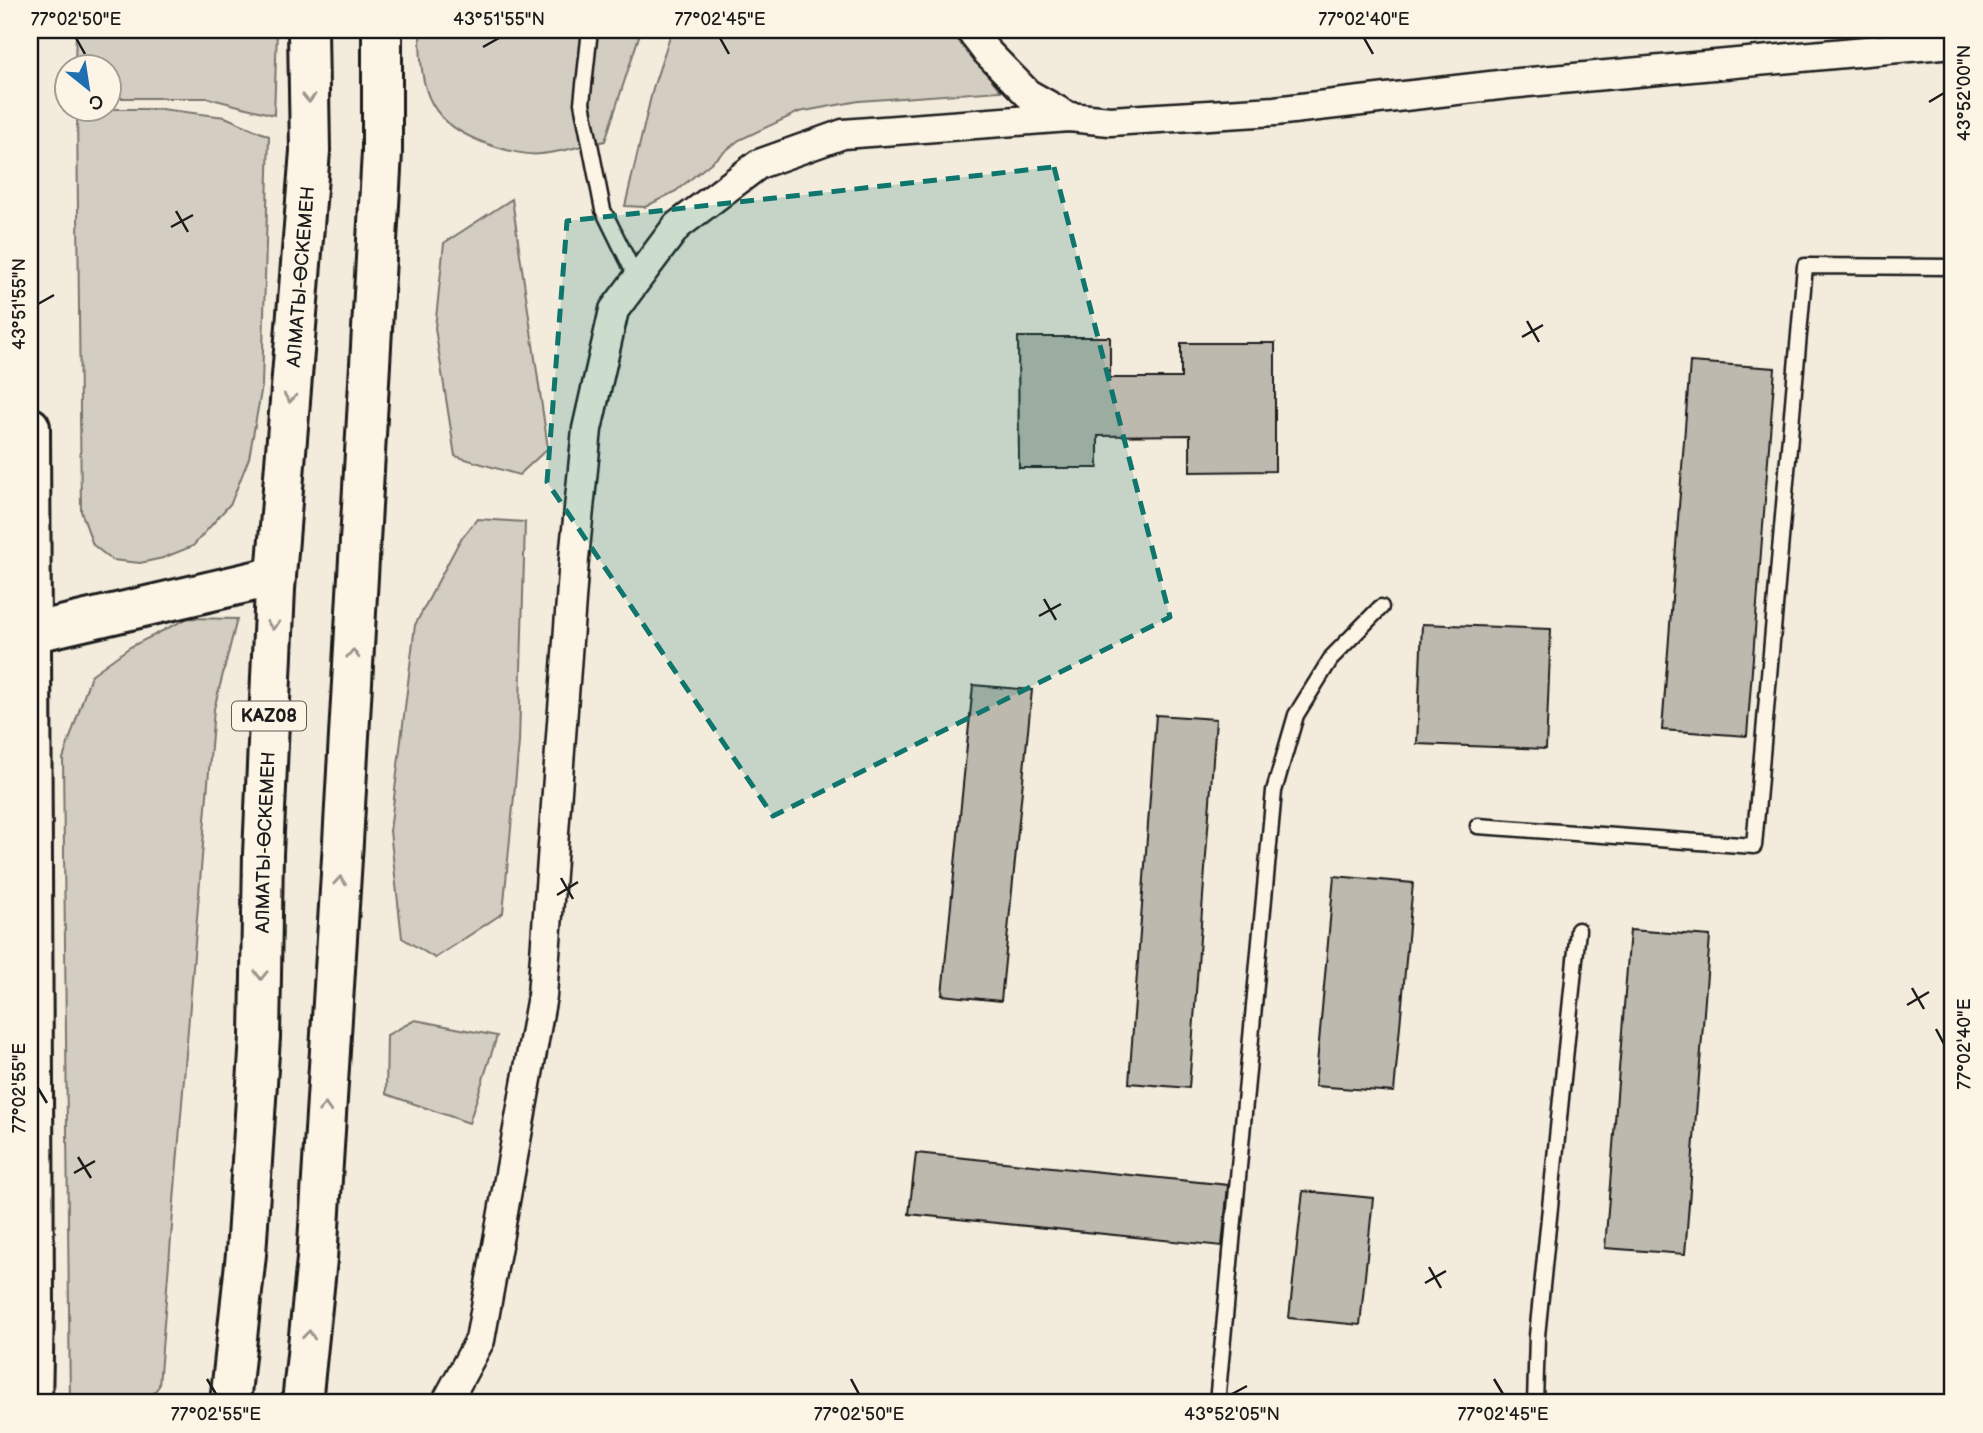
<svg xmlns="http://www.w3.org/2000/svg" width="1983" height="1433" font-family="'Balsamiq Sans',sans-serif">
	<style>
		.green { fill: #d3cec1; stroke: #78756e; stroke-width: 2 }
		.building { fill: #beb9ae; stroke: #1c1c1c; stroke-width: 2 }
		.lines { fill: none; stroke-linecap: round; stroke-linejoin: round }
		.lane-casing { stroke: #1c1c1c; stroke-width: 19 }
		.street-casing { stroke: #1c1c1c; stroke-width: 33 }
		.secondary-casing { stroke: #1c1c1c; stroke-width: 44 }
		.highway-casing { stroke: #1c1c1c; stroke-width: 44 }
		.lane { stroke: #fcf5e5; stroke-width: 14 }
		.street { stroke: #fcf5e5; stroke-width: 28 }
		.secondary { stroke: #fcf5e5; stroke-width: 38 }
		.highway { stroke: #fcf5e5; stroke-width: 38 }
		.oneway { stroke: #97938b }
		.marked { fill: #0f766e; fill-opacity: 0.2; stroke: #0f766e; stroke-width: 5; stroke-dasharray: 14 9; stroke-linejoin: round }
		.ticks { fill: none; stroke: #1c1c1c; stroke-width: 2.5 }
		.labels { text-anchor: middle; stroke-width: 5; stroke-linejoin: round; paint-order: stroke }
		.shield { fill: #fcf5e5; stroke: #5f5d58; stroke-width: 2 }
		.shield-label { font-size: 18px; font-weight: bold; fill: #1c1c1c }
		.street-label { font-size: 19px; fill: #1c1c1c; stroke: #fcf5e5 }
		.neatline { fill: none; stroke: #1c1c1c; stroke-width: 2.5 }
		.ticks-label { font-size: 18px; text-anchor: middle; fill: #1c1c1c }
	</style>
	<rect width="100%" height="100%" fill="#f3ecdd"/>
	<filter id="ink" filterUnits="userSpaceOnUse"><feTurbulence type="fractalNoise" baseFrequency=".0143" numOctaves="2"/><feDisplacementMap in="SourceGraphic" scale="14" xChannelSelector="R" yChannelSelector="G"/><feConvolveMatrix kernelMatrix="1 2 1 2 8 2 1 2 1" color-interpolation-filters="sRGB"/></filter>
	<g filter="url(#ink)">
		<g class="green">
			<path d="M76,30H277L274,115L208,98H109L108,66H75Z"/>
			<path d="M420,30H641L605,141C584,145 562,152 541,154C526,156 507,150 493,146C428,124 420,94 420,30Z"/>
			<path d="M672,30H951L1001,91L859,101L799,112L739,140L676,191L645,207L625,206L653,88Z"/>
			<path d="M77,109H161L225,117L269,136L262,386L249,458L231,503L193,546L163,558L140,563L112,560L93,545L81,511Z"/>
			<path d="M512,199L548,448L519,475L455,456L435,328L444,243Z"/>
			<path d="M477,519L525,522L519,743L503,913L435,958L402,938L390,831L415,625L459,542Z"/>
			<path d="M188,618L237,619L214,709L159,1386L146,1403H70L63,759L91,675L130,647Z"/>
			<path d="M415,1020L497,1036L469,1123L386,1094L387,1035Z"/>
		</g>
		<g class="building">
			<path d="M1018,337H1110V378H1181V343H1275V471L1190,472V435L1098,436V468H1019Z"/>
			<path d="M1690,362L1775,368L1747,736L1662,730Z"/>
			<path d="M1422,624L1551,629L1546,749L1417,744Z"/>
			<path d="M973,685L1032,690L1001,1001L942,995Z"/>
			<path d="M1156,715L1216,719L1189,1088L1129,1083Z"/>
			<path d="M1334,876L1413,883L1394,1092L1315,1086Z"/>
			<path d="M1630,930L1710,936L1685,1254L1605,1248Z"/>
			<path d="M916,1153L1228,1185L1222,1246L909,1214Z"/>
			<path d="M1303,1191L1373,1198L1360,1325L1289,1318Z"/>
		</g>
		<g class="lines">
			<g class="lane-casing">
				<g id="lane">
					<path d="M590,30L582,103L603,210L637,279"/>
					<path d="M1478,826L1754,846L1805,266L1953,267"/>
					<path d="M1217,1403L1274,791L1296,715L1332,657L1381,607"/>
					<path d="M1535,1403L1537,1336L1578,930"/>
				</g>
			</g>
			<g class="street-casing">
				<g id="street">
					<path d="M970,30L986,51L1028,94L1069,117"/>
					<path d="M446,1403L480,1340L542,996L574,559L587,429L614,310L677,226L759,164L843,134L1069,117L1110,121L1275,111L1508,84L1953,43"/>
				</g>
			</g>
			<g class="secondary-casing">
				<g id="secondary">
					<path d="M30,427L34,1307L32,1403"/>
					<path d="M31,633L276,576"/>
				</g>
			</g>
			<g class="highway-casing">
				<g id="highway">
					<path id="s1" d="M230,1403L246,1254L260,1037L263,854L275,589L310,151L308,30"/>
					<path d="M302,1403L317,1259L343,842L382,152V30"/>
				</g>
			</g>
			<use href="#lane" class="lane"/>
			<use href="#street" class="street"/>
			<use href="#secondary" class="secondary"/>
			<use href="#highway" class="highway"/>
		</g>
		<defs><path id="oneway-chevron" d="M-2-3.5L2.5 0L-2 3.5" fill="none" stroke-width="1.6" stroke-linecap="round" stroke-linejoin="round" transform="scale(1.75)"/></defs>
		<g class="oneway">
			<use href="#oneway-chevron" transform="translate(309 98) rotate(89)"/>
			<use href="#oneway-chevron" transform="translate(290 398) rotate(95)"/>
			<use href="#oneway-chevron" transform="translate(273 625) rotate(93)"/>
			<use href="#oneway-chevron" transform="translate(353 654) rotate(-87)"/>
			<use href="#oneway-chevron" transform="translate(340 881) rotate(-86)"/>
			<use href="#oneway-chevron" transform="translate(261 975) rotate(91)"/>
			<use href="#oneway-chevron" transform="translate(325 1108) rotate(-87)"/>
			<use href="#oneway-chevron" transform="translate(309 1335) rotate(-84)"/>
		</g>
	</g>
	<path class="marked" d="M1054,167L1170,617L773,816L547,482L567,221Z"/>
	<path class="ticks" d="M76,38L85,54M720,38L729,54M1364,38L1373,54M483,47L499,38M1929,102L1944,93M176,211L188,232M171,227L193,215M38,304L54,295M1527,321L1539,342M1522,337L1543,325M1044,599L1056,620M1039,616L1061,604M561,878L573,899M557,895L578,882M1912,988L1924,1009M1907,1005L1929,992M1936,1029L1944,1044M38,1088L47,1103M78,1157L91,1178M74,1173L95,1161M1429,1267L1441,1288M1425,1283L1446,1271M207,1379L216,1394M851,1379L859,1394M1494,1379L1503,1394M1232,1394L1247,1386"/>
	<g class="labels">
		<rect class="shield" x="232" y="701.5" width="74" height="29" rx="5"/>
		<g class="shield-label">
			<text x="269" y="722">KAZ08</text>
		</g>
		<g class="street-label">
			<text dy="7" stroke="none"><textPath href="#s1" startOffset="1129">АЛМАТЫ-ӨСКЕМЕН</textPath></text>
			<text dy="7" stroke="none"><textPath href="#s1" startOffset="562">АЛМАТЫ-ӨСКЕМЕН</textPath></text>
		</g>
	</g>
	<rect width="1983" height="1433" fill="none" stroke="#fcf5e5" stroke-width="77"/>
	<g transform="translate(88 88) rotate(150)"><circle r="33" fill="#fcf5e5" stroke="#a29e95" stroke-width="2"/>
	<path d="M0-5L12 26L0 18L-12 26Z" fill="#1f6fb2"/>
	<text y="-10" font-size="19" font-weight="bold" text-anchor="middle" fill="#1c1c1c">С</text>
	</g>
	<rect x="38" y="38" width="1906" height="1356" class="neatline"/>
	<g class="ticks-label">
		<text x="76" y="25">77°02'50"E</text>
		<text x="499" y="25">43°51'55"N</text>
		<text x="720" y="25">77°02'45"E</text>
		<text x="1364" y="25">77°02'40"E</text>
		<text transform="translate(1964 93) rotate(-90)" y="6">43°52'00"N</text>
		<text transform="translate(19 304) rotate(-90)" y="6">43°51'55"N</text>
		<text transform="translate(1964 1044) rotate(-90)" y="6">77°02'40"E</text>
		<text transform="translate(19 1088) rotate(-90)" y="6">77°02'55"E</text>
		<text x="216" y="1420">77°02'55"E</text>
		<text x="859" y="1420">77°02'50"E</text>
		<text x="1232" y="1420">43°52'05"N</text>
		<text x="1503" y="1420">77°02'45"E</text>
	</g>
</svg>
